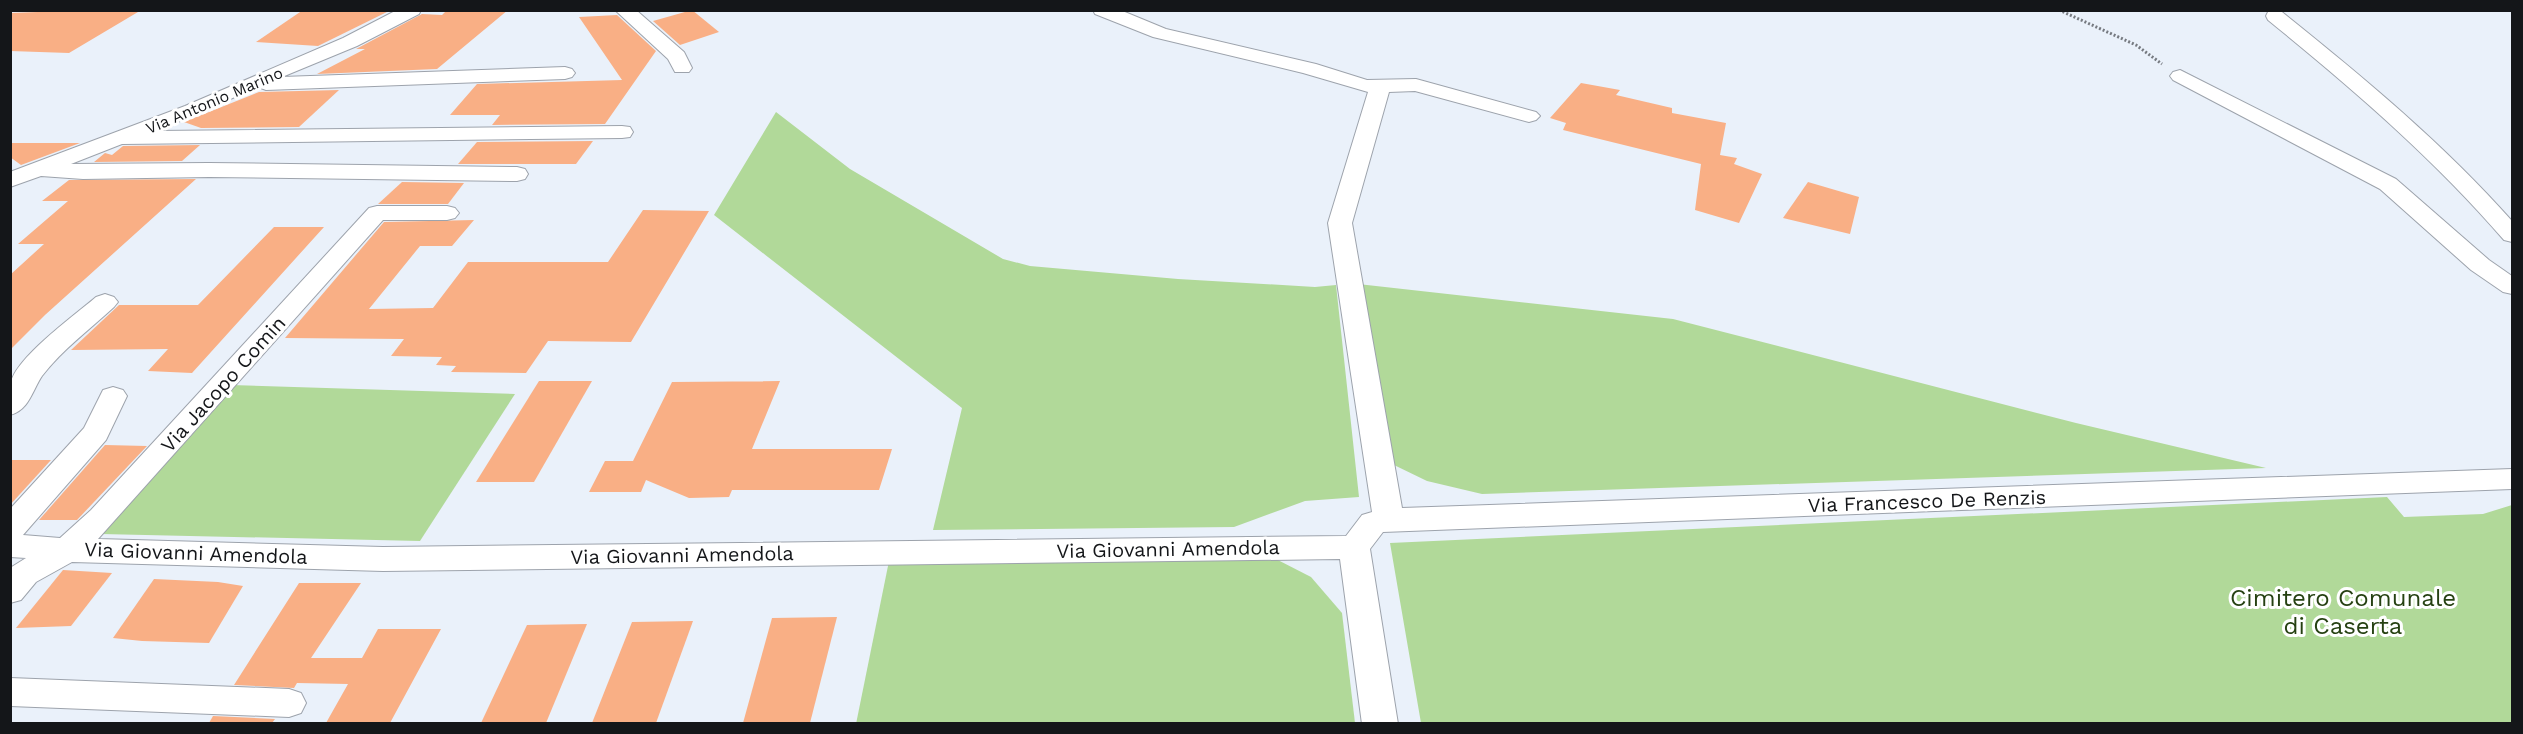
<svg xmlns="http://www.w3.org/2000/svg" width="2523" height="734" font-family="'Work Sans',sans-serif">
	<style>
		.green { fill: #b1d999 }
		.building { fill: #f9af85 }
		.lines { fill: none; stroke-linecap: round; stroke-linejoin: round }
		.minor-casing { stroke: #9da3ac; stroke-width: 2 }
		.path { stroke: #767a80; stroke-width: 3; stroke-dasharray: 2 2; stroke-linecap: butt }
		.minor { fill: #fff; fill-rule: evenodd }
		.labels { text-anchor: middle; stroke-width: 6; stroke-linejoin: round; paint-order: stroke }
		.far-street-label { font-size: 16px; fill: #141619; stroke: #fff }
		.street-label { font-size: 20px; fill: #141619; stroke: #fff }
		.near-park-label { font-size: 24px; fill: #264112; stroke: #fff }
	</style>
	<rect width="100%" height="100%" fill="#eaf1fa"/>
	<g class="green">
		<path d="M776,112L850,169L1003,259L1030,266L1178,279L1315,287L1336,285L1359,497L1305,501L1234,527L933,530L962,408L714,215Z"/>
		<path d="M1358,284L1673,319L2076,423L2266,468L1482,494L1427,481L1394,465Z"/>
		<path d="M231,385L515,394L420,541L101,534Z"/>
		<path d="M2387,497L2404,517L2483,514L2512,505V723H1421L1390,543Z"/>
		<path d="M1268,555L1311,577L1342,613L1355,723L856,724L889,561Z"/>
	</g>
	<g class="building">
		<path d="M303,10H377L389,11L318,46L256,42Z"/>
		<path d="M447,10H508L437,69L317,74L365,49H356L422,14L442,15Z"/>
		<path d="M692,10L719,32L680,45L653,21Z"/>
		<path d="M65,11L90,12H138L69,53L10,51V13Z"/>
		<path d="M617,15L656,51L605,124L492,125L500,115H450L477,84L622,80L579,17Z"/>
		<path d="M1581,83L1620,90L1616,95L1672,108V113L1726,123L1720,155L1737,158L1734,164L1762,174L1739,223L1695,210L1701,164L1563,130L1566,123L1550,118Z"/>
		<path d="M339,90L299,127L201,128L184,122L259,92Z"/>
		<path d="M593,141L576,164H458L477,142Z"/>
		<path d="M10,143H80L21,165L10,157Z"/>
		<path d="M200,145L182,161L94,162L105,153L112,155L123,146Z"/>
		<path d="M196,179L45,315L10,350V275L44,244H18L68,201H42L69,180Z"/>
		<path d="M402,182L464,183L448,204H378Z"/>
		<path d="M1808,182L1859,197L1850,234L1783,218Z"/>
		<path d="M643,210L709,211L631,342L548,341L526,373L451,372L456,366L436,365L442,357L391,356L404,339L285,338L384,222L474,220L452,246H420L369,309L433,308L468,262H608Z"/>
		<path d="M274,227H324L192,373L148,371L168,349L71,350L119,305H198Z"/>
		<path d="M539,381H592L534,482H476Z"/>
		<path d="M780,381L752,449H892L879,490H732L729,497L689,498L646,480L641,492H589L605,461H633L672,382Z"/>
		<path d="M105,445L147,446L77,520H39Z"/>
		<path d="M10,460H51L10,505Z"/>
		<path d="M63,570L112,573L71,626L16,628Z"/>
		<path d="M154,579L218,582L243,586L209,643L142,641L113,638Z"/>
		<path d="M299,583H361L311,658H362L378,629H441L390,723H326L348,684L297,683L294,688L234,685Z"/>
		<path d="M837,617L810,723H743L772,618Z"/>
		<path d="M693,621L656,723H592L632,622Z"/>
		<path d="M587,624L546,723H481L527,625Z"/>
		<path d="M213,716L275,719L272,723H209Z"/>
	</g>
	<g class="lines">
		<g class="minor-casing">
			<g id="minor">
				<path d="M397,10H421L419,14L357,46L282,77L565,67L572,69L575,73L572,77L565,79L266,90L258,87L157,131L622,126L630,127L633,132L630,137L622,138L122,144L71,164L209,163L517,167L525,169L528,174L525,179L517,181L209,177L83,179L41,176L10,187V172L185,106L343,38Z"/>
				<path d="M615,10H636L684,52L692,68L689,72H675L668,59Z"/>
				<path d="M1093,10H1120L1166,29L1316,64L1367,80L1416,79L1536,112L1540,116L1536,120L1529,122L1415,91L1389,92L1352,223L1402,508L2512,469V489L1383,532L1370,549L1398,724H1362L1340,559L383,571L72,562L36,582L21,600L10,603V568L26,558L10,557V509L84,428L103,390L113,387L123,390L127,396L106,440L23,535L60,538L91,510L369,208L377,206H447L455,208L459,213L455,218L447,220H383L98,539L383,547L1346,536L1362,515L1372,512L1328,223L1368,92L1303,73L1153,37L1095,14Z"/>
				<path d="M2276,10L2282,12C2363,77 2443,143 2512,221V242L2504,240C2433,158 2352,88 2268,20L2266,16L2268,12Z"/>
				<path d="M2180,70L2396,179L2489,260L2512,276V294L2503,292L2471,270L2380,189L2173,80L2170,76L2173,72Z"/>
				<path d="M105,294L114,297L118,302L114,307C90,329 62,350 42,376C32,391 29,410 10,415C10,406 8,392 11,382C18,356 75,315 96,297Z"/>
				<path d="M10,678L289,689L301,693L306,703L301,713L289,717L10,706Z"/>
			</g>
		</g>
		<path class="path" d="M2059,10L2136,45L2162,64"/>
		<use href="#minor" class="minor"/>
	</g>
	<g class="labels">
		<g class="far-street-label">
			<text transform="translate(214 100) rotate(-23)" y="6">Via Antonio Marino</text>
		</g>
		<g class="street-label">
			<text transform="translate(223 384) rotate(-48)" y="7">Via Jacopo Comin</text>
			<text transform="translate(1927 501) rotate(-2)" y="7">Via Francesco De Renzis</text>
			<text transform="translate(1168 549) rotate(-1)" y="7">Via Giovanni Amendola</text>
			<text transform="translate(196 553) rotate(2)" y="7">Via Giovanni Amendola</text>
			<text transform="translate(682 555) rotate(-1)" y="7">Via Giovanni Amendola</text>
		</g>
		<g class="near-park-label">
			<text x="2343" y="606">Cimitero Comunale<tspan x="2343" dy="28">di Caserta</tspan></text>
		</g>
	</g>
	<rect width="2523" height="734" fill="none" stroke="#141619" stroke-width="24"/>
</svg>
